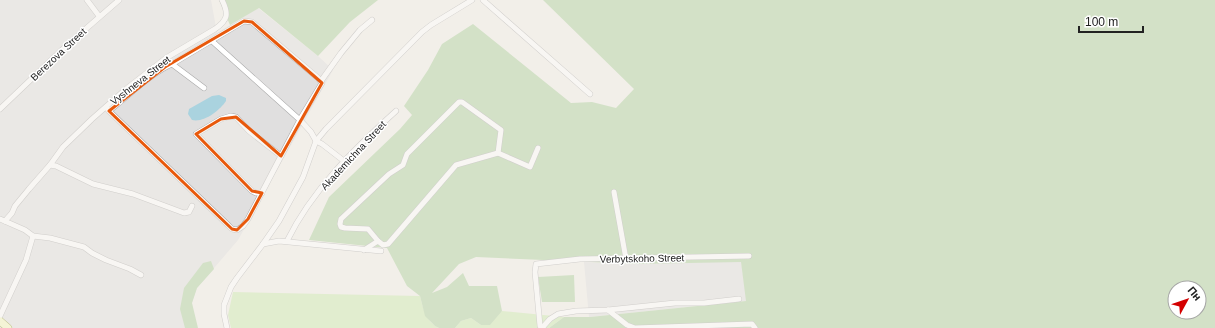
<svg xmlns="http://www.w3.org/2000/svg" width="1215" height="328" font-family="Helvetica,sans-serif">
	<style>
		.residential { fill: #e0dfdf }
		.grass { fill: #cdebb0 }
		.forest { fill: #add19e; fill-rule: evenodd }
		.water { fill: #aad3df }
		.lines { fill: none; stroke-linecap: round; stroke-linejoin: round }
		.street-casing { stroke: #a9a9a9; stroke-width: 6 }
		.secondary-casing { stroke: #707d05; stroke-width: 8 }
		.street { stroke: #fff; stroke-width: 5 }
		.secondary { stroke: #f7fabf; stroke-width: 7 }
		.marked { fill: none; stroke: #e8590c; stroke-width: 3; stroke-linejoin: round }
		.labels { text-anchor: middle; stroke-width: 3; stroke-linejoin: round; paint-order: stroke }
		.street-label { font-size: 10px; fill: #222; stroke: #fff }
	</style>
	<rect width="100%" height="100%" fill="#f2efe9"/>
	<g class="residential">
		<path d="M0,0H211L217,33L258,8L318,56L333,70L238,240L197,288L192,303L195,328H0Z"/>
		<path d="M741,261L747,301L589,317L584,262L637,264Z"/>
	</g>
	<g class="grass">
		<path d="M233,292L420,296C423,308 426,322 439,328H231L228,315Z"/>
		<path d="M502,311L564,317L549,328H455L461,321L471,318L481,325L498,314Z"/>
	</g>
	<g class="forest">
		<path d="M219,0H378L350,22L318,56L259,8L230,25Z"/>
		<path d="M543,0H1215V328H549L564,317H590L746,301L741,262L637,264L476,257L459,264L432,293L447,287L463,273L469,286H497L502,311L490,325H481L471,318L461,321L455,328H439L435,326L425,316L420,296L407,286L387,248L309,240L329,197L400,129L412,115L404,106L428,70L442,44L473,24L571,103L592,102L616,108L634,89ZM1175,288H1199V312H1175Z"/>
		<path d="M211,261L214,269L197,288L192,303L198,328H185L180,309L184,288L203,263Z"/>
		<path d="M574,275L575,302H542L538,277Z"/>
	</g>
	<path class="water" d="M219,95L226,98V101C220,110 204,123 192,120L188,114L189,109L212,96Z"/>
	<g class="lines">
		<g class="street-casing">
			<g id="street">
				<path d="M87,0L99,16"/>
				<path d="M483,0L590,94"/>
				<path d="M212,41L300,120L311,132L316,141L322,144L344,161"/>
				<path d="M172,64L204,88"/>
				<path d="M321,81L341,53L360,30L372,20"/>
				<path d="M106,107L109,111L228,225L232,229L237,230L243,226L248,219L302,116L322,83L318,78L252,22L244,21L172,64C151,73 128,96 109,111"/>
				<path d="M0,109L65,47L119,0"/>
				<path d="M50,165L56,166L93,184L133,194L184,213L189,212L192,206"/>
				<path d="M614,192L626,259"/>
				<path d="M262,193H256L252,191L196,134L221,119L231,116L236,117L249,131L281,156"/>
				<path d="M0,219L25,230L33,236L26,260L0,316"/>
				<path d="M5,221L12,213L15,206L29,189L50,165L63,147L92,119L126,89L166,58L215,29C228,20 229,14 222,0"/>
				<path d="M33,236L50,238L84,247L92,253L106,260L130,269L141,275"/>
				<path d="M287,241C312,190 354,149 396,111"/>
				<path d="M378,241L368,229L345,228L341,227L340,224L341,219L389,174L403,165L407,154L459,102H462L501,130L498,153"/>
				<path d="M263,244L279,241L381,251"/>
				<path d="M364,250L378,241L383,245L388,244L456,165L498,153L530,167L538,148"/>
				<path d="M608,310L627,325L635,328L752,324L755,328"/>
				<path d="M543,327L540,326L535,272L536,264L580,259L749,256"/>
				<path d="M227,328L224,314V305L231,287L237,278L263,244L279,221L303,177L316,141L326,129L422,32L431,25L472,0"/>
				<path d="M542,328L550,319L558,314L576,311L608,310L675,303H704L739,299"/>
			</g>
		</g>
		<g class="secondary-casing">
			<path id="secondary" d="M0,321L8,328"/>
		</g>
		<use href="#street" class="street"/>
		<use href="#secondary" class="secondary"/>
	</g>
	<path d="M0 0H1215V328H0ZM244,21L252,22L322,83L281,156L236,117L221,119L196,134L252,191L262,193L248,219L237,230L232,229L109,111L165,67Z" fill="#f2efe9" fill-opacity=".55" fill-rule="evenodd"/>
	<path class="marked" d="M244,21L252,22L322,83L281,156L236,117L221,119L196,134L252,191L262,193L248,219L237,230L232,229L109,111L165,67Z"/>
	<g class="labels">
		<g class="street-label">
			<text transform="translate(58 54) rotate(-43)" y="4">Berezova Street</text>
			<text transform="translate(140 80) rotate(-38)" y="4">Vyshneva Street</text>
			<text transform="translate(353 155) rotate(-47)" y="4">Akademichna Street</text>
			<text transform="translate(642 258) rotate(-1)" y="4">Verbytskoho Street</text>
		</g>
	</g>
	<g transform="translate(1187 300) rotate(50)"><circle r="19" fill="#ffffff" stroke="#a7a7a7"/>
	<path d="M0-3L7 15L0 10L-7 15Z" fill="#d40000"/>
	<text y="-6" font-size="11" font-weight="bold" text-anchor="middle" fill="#222222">Пн</text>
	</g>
	<path d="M1079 26v6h64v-6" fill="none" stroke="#222222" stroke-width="2"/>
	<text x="1085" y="26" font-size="12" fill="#222222" stroke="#ffffff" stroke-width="3" paint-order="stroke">100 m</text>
</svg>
